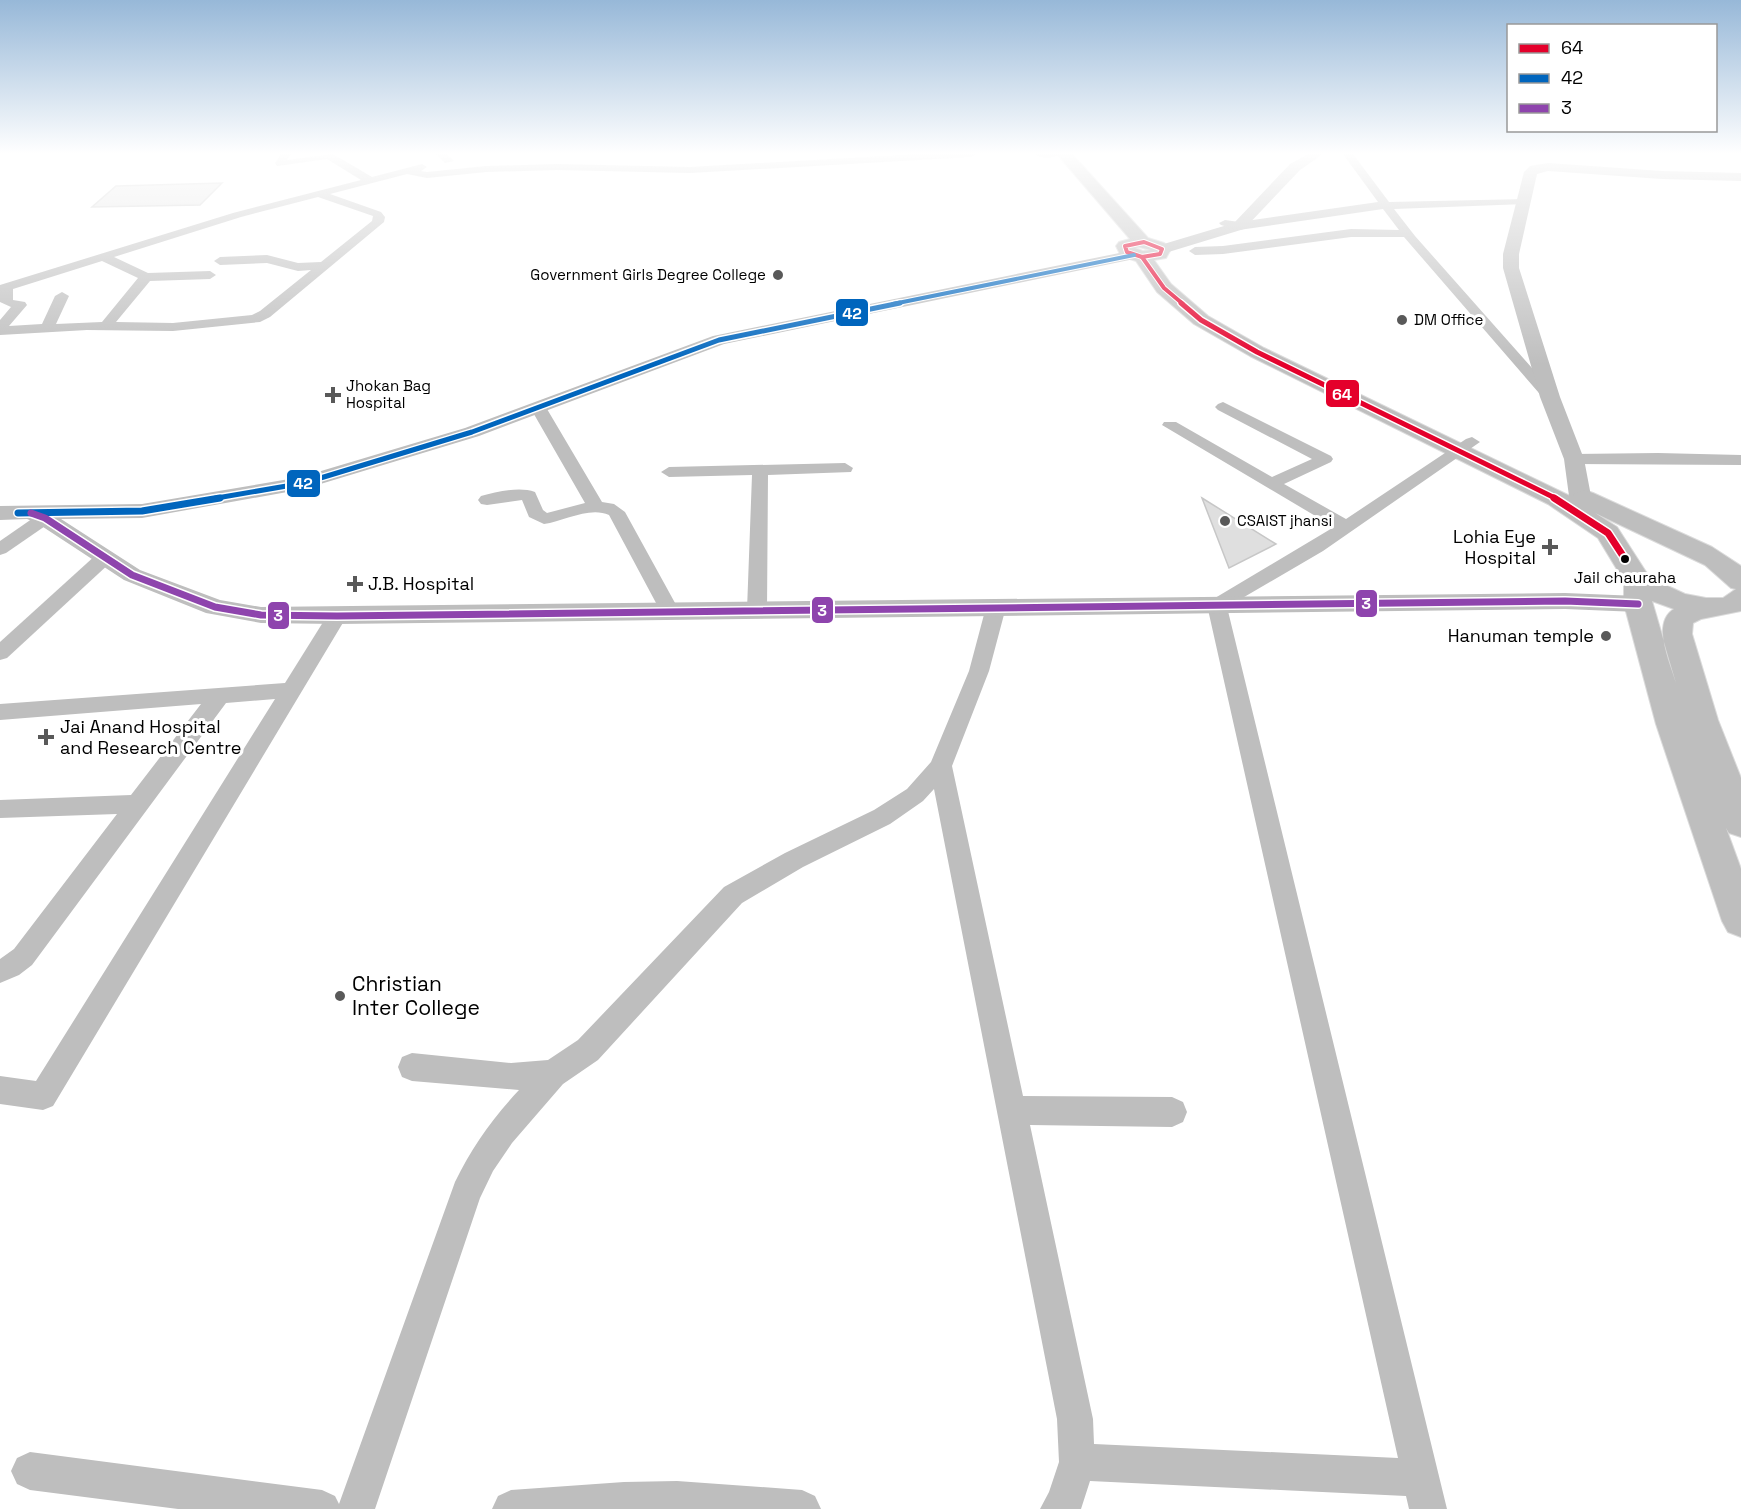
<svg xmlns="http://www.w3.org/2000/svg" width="1741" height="1509" font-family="'Space Grotesk',sans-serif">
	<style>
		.building { fill: #dfdfdf; stroke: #c7c7c7; stroke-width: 1.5 }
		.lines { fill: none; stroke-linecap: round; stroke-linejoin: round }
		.primary-casing { stroke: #dbdbdb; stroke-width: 2 }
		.minor { fill: #bebebe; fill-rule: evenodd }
		.tertiary { fill: #bebebe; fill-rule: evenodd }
		.primary { fill: #bebebe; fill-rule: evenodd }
		.bus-1-far2-casing { stroke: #fff; stroke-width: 6 }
		.bus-1-far1-casing { stroke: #fff; stroke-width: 8 }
		.bus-1-casing { stroke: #fff; stroke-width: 10 }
		.bus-2-far2-casing { stroke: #fff; stroke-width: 6 }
		.bus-2-far1-casing { stroke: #fff; stroke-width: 8 }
		.bus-2-casing { stroke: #fff; stroke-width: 10 }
		.bus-3-casing { stroke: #fff; stroke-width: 10 }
		.bus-1-far2 { stroke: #e4002b; stroke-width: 4 }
		.bus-1-far1 { stroke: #e4002b; stroke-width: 5 }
		.bus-1 { stroke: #e4002b; stroke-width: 7 }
		.bus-2-far2 { stroke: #0065bd; stroke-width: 4 }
		.bus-2-far1 { stroke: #0065bd; stroke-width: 5 }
		.bus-2 { stroke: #0065bd; stroke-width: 7 }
		.bus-3 { stroke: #8e44ad; stroke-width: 7 }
		.poi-dot { fill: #595959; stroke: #fff; stroke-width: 2 }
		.bus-dot { fill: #000; stroke: #fff; stroke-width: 2 }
		.labels { text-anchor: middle; stroke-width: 6; stroke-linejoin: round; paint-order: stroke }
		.far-poi-label { font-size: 15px; fill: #000; stroke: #fff; text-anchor: start }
		.bus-label { font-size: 16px; fill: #000; stroke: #fff }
		.poi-label { font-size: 18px; fill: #000; stroke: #fff; text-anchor: end }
		.near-poi-label { font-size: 21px; fill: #000; stroke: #fff; text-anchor: start }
		.line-badge { stroke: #fff; stroke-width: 2 }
		.badge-label { font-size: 16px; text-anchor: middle; font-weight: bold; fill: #fff }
	</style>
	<rect width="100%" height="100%" fill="#fff"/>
	<g class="building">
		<path d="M222,183L200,205L92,207L116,186Z"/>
		<path d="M1202,498L1276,544L1229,568Z"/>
	</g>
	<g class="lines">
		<g class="primary-casing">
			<path id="primary" d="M1057,154H1072L1148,238L1164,243L1171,249L1166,258L1154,260L1171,284L1208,316L1264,348L1572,497L1575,493L1584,490L1593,493L1712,547L1741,566V611L1701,619L1693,623L1692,634L1718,720L1741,778V837L1729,833L1726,828L1741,869V937L1728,932L1722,921L1656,724L1624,604V581L1598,538L1548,504L1250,356L1194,324L1157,292L1136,261L1121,256L1116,246L1119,242L1130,239ZM1139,247L1151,250L1143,251L1135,248ZM1595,513L1705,565L1731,588L1736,589L1723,598H1706L1685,594L1659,582L1646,572L1617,527ZM1652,601L1674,609C1651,623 1670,663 1676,683Z"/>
		</g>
		<g class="minor">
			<path d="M281,154H291L287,160L333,154L372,177L422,164L427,167L421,171L427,172L486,166L557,164L690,167L918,154H976L971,157L690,173L557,170L486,172L427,178L407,174L330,194L381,212L385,217L384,222L270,317L260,322L173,331L87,330L0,335V320L11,307L0,302V285L233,213L361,180L327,159L277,166L275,163ZM318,197L373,216L372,221L321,262L298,263L267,255L220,257L214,261L220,265L267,263L298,271L311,270L260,311L252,315L173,323L116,322L150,281L210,279L216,275L210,271L148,273L114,257L241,217ZM102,261L138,278L102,322L56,324L69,296L62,292L55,296L42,324L9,326L27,305L25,302L13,300V289Z"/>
			<path d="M436,154H447L454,161L445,163Z"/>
			<path d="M1035,154H1059C1054,159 1040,159 1035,154Z"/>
			<path d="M1343,154H1353L1389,202L1529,199V203L1525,204L1394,209L1415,236L1555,394L1558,397L1555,400H1545L1404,237H1351L1223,254L1195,255L1189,251L1195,247L1223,246L1351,229L1399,230L1383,209L1239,230L1221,225L1219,223L1225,220L1239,222L1378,202Z"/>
			<path d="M1223,402L1331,456L1333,459L1331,462L1284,484L1346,519L1466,439L1472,437L1480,442L1323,551L1227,607L1447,1509H1409L1406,1496L1090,1481L1081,1509H1040L1049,1492L1059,1462L1057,1419L934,789L923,801L890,824L803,867L742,903L598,1060L563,1084L512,1143L493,1171L480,1198L375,1509H178L30,1490L17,1484L11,1471L17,1458L30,1452L322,1490L335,1496L339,1504L455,1182C472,1147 492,1119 519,1090L412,1081L402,1077L398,1067L402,1057L412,1053L511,1063L548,1060L578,1040L724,887L785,853L874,810L907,789L931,762L969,671L986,607L989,603L996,601L1003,603L1006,607L989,671L952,766L1023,1096L1172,1097L1183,1102L1187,1112L1183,1122L1172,1127L1030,1125L1093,1419L1094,1444L1398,1458L1207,605L1210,601L1334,527L1162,425L1164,422H1176L1272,477L1312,459L1218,410L1215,407L1218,404Z"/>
			<path d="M539,404L547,409L602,502L614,504L625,512L680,612L677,616L670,618L663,616L609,515C590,506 564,521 544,524L529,517L522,500L487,505L481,504L478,500L481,496C497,492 519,486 535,492L543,510L547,513L585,503L531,409Z"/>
			<path d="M1658,453L1741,455V465L1574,464L1566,459L1574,454Z"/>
			<path d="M845,463L853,468L851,472L768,475L767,610L764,614L757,616L750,614L747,610L752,475L669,477L661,472L669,467Z"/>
			<path d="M45,513L51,514L54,518L51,522L6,553L0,555V541L39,514Z"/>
			<path d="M104,552L111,554L113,558L111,562L7,658L0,660V642L97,554Z"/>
			<path d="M337,610L344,611L347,616L53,1106L43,1110L0,1104V1076L36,1081L275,699L226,703L32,965L19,975L0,983V959L14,949L117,814L0,818V800L131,795L201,704L0,720V704L285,683L330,611Z"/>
			<path d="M677,1481L802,1490L815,1496L821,1509H492L498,1496L511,1490L624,1482Z"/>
		</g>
		<g class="tertiary">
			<path d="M1308,154H1323L1300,170L1244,229L1162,254L1154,249L1157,246L1234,223L1290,164Z"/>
			<path d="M1548,163L1662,171L1741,173V181L1662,179L1548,171L1537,174L1519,254V268L1560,397L1584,459L1591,496L1588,501L1580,503L1572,501L1569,496L1564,459L1540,397L1503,268V254L1524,172L1530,166Z"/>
			<path d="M1134,250L1142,255L1139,258L724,344L479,436L304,489L142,518L61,519L140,570L220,600L261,607L1565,593L1638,596L1647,598L1650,604L1647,610L1638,612L1565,609L337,624L261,623L206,613L124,580L37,523L27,519L0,520V506L142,504L301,477L465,428L713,336Z"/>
		</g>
		<use href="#primary" class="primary"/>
		<g class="bus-1-far2-casing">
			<g id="bus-1-far2">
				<path d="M1144,242L1162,249L1160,254L1142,257L1127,252L1125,246Z"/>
				<path d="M1142,257L1164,288L1183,304"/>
			</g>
		</g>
		<g class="bus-1-far1-casing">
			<path id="bus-1-far1" d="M1181,303L1201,320L1257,352L1557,499"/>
		</g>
		<g class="bus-1-casing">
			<path id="bus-1" d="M1554,498L1608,533L1625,559"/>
		</g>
		<g class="bus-2-far2-casing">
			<path id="bus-2-far2" d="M893,304L1134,255"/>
		</g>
		<g class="bus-2-far1-casing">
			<path id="bus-2-far1" d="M211,499L304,483L472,432L719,340L900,303"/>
		</g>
		<g class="bus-2-casing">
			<path id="bus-2" d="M18,513L142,511L220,498"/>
		</g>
		<g class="bus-3-casing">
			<path id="bus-3" d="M31,513L45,518L132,575L215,607L261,615L337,616L1565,601L1638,604"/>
		</g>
		<use href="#bus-1-far2" class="bus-1-far2"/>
		<use href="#bus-1-far1" class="bus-1-far1"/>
		<use href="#bus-1" class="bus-1"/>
		<use href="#bus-2-far2" class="bus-2-far2"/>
		<use href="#bus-2-far1" class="bus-2-far1"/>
		<use href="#bus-2" class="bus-2"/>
		<use href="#bus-3" class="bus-3"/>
	</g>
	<linearGradient id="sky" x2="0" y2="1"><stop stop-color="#97b8d8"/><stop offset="0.42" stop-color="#fff"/><stop offset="1" stop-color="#fff" stop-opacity="0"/></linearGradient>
	<rect width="1741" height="365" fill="url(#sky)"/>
	<g class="poi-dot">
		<circle cx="778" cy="275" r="6"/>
		<circle cx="1402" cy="320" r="6"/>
		<path d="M330 386h6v6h6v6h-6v6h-6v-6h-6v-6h6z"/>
		<circle cx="1225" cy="521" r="6"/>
		<path d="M1547 538h6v6h6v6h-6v6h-6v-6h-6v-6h6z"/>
		<path d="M352 575h6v6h6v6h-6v6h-6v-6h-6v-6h6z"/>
		<circle cx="1606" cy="636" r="6"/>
		<path d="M43 728h6v6h6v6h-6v6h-6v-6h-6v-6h6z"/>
		<circle cx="340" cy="996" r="6"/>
	</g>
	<circle class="bus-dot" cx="1625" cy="559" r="5"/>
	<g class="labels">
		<g class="far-poi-label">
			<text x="766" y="280" text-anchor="end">Government Girls Degree College</text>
			<text x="1414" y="325">DM Office</text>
			<text x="346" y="391">Jhokan Bag<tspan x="346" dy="17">Hospital</tspan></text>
			<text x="1237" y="526">CSAIST jhansi</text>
		</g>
		<g class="bus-label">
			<text x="1625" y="583">Jail chauraha</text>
		</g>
		<g class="poi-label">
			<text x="1536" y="543">Lohia Eye<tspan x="1536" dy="21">Hospital</tspan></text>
			<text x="368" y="590" text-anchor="start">J.B. Hospital</text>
			<text x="1594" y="642">Hanuman temple</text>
			<text x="60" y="733" text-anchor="start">Jai Anand Hospital<tspan x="60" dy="21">and Research Centre</tspan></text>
		</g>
		<g class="near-poi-label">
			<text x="352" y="991">Christian<tspan x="352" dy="24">Inter College</tspan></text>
		</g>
	</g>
	<g class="line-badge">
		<rect x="835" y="298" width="34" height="29" rx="6" fill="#0065bd"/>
		<rect x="1325" y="379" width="35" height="29" rx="6" fill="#e4002b"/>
		<rect x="286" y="469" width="35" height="29" rx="6" fill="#0065bd"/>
		<rect x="1355" y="589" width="23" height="29" rx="6" fill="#8e44ad"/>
		<rect x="811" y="596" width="23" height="28" rx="6" fill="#8e44ad"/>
		<rect x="267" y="601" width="23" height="29" rx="6" fill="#8e44ad"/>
	</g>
	<g class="badge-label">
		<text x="852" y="319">42</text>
		<text x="1342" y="400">64</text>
		<text x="303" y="489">42</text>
		<text x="1366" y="609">3</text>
		<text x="822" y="616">3</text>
		<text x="278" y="621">3</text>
	</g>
	<rect x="1507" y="24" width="210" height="108" fill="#ffffff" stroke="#999999" stroke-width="1.5"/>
	<rect x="1519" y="44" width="30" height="9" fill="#e4002b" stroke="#999999" stroke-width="1.5"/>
	<text x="1561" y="54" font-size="18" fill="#000000">64</text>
	<rect x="1519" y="74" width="30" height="9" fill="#0065bd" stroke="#999999" stroke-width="1.5"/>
	<text x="1561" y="84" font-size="18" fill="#000000">42</text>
	<rect x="1519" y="104" width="30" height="9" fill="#8e44ad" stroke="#999999" stroke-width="1.5"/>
	<text x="1561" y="114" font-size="18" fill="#000000">3</text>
</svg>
